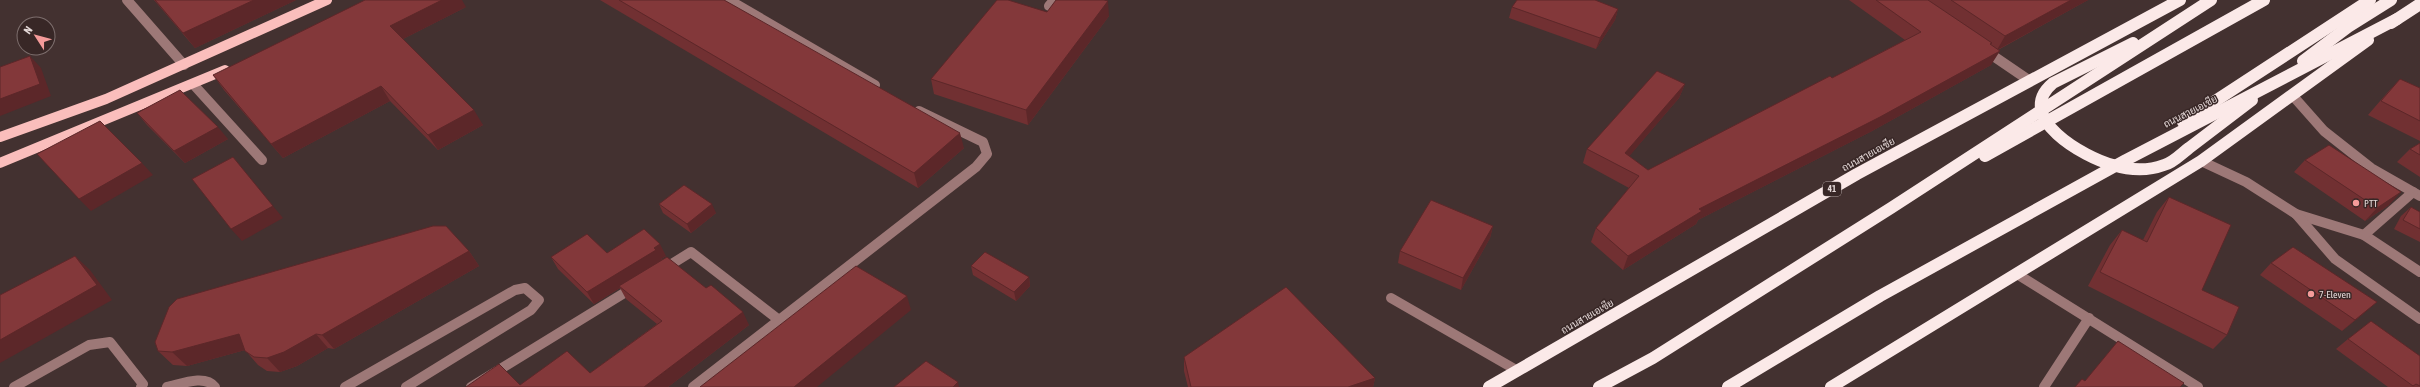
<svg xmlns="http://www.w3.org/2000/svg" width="2420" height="387" font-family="'Asap Condensed',Sarabun,sans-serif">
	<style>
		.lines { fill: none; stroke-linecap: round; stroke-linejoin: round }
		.minor { stroke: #9d7877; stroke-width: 10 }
		.major { stroke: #fabebc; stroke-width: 10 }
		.highway { stroke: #fbe9e8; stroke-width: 12 }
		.wall { fill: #713032 }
		.shaded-wall { fill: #5c2729 }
		.building { fill: #83383a; stroke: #5c2729 }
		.poi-dot { fill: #f59b9a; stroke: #382726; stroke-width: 1.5 }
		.labels { text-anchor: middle; stroke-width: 3; stroke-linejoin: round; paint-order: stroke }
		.shield { fill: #382726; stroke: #b0a3a2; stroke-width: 1 }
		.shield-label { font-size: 9px; font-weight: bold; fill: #e4d8d7 }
		.street-label { font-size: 10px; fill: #e4d8d7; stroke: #382726 }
		.poi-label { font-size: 10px; fill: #e4d8d7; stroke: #382726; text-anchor: start }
	</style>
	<rect width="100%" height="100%" fill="#433130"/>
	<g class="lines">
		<g class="minor">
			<path d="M127,0L184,65"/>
			<path d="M729,0L875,85"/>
			<path d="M1049,6L1054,0"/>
			<path d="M1986,51L2030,81"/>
			<path d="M193,84L262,160"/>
			<path d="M2293,96L2324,131L2371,168L2420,196"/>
			<path d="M2201,161L2246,182L2296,214L2364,235L2420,272"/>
			<path d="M2296,214L2335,259L2420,319"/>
			<path d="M2364,235L2413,192"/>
			<path d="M662,270L691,252L779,320"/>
			<path d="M2017,274L2198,387"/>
			<path d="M1391,298L1518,371"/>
			<path d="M14,387L89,345L110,342L143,384L141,387"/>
			<path d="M167,387C181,384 205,374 215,387"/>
			<path d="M345,387L515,290L525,288L539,300L531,310L406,387"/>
			<path d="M471,387L634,287"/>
			<path d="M693,387L976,167L987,154L983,142L919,111"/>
			<path d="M2044,387L2089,318"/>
		</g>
		<g class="major">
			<path d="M0,137L106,99L327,0"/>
			<path d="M0,163L225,70"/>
		</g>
		<g class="highway">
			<path d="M2391,23L2420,4"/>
			<path d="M2133,43L2053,83C2012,117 2085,158 2113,165C2129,170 2148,171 2164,165C2173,163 2182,153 2189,148C2210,132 2231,116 2252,100"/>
			<path d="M2303,61L2348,27L2391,0"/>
			<path d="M2183,122L2370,0"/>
			<path d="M1985,156L2264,0"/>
			<path d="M1489,387L1857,174L2180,0"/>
			<path d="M1599,387L1653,358L1891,208L2211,0"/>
			<path d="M1728,387L1880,296L2126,160L2397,19"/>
			<path d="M1831,387L2201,161L2368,40"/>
		</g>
	</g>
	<g class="wall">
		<path d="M154,0H296L195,48Z"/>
		<path d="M600,0H724L964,148L918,188Z"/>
		<path d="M1849,0H2088L1998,50L1991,65L1872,131L1698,220L1696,224L1623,270L1591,242L1596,228L1629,188L1583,163L1587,149L1685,84L1679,98L1629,156L1648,170L1832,78L1905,40Z"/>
		<path d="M466,7L403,39L483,125L438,150L390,101L283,158L224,90L213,75Z"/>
		<path d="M1512,7L1618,9L1615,20L1596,49L1509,18Z"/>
		<path d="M1047,12L1109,16L1028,125L934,94L931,79Z"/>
		<path d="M2400,79L2420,88V141L2368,115L2387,93Z"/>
		<path d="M137,113L228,139L185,163L147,125Z"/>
		<path d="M2420,143V177L2397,162L2410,149Z"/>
		<path d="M2305,160L2389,205L2365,221L2294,172Z"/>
		<path d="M2169,197L2202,290L2227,335L2213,349L2088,286L2110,245L2122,230L2143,240L2157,212Z"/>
		<path d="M659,204L716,213L691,233L663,213Z"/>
		<path d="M2411,207L2420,212V242L2394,229L2401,216Z"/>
		<path d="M1493,226L1490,238L1461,290L1398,263L1400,251Z"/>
		<path d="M469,251L479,266L334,349L328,348L297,366L280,372L267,371L258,365L245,350L187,366L173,365L158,351Z"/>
		<path d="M607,253L666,256L661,259L662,260L749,325L668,387H466L520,385L590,373L657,324L626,299L620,288L594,304L558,269L551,257Z"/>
		<path d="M2271,263L2363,314L2342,331L2260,275Z"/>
		<path d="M971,266L1029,277L1030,286L1016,301L973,275Z"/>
		<path d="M2348,339L2420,356V387H2388L2336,349Z"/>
		<path d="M2118,341L2180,387L2085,381Z"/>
		<path d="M1184,357L1375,378L1373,387H1188L1184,371Z"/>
	</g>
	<g class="shaded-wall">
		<path d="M254,0H296L195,48L183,33Z"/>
		<path d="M442,0H462L466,7L399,41L390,26Z"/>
		<path d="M2071,0H2088L1997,50L2005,36Z"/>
		<path d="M1108,1L1109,16L1028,125L1026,110Z"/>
		<path d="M1618,9L1615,20L1596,49L1600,38Z"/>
		<path d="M2000,51L1991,65L1872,131L1698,220L1696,224L1623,270L1628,256L1699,209Z"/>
		<path d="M30,56L41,68L51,96L0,116V99Z"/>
		<path d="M1685,84L1679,98L1620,167L1625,153Z"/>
		<path d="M381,86L390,101L283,158L271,144Z"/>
		<path d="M474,110L483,125L438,150L428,135Z"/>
		<path d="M218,127L228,139L185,163L174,151Z"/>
		<path d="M960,133L964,148L918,188L914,173Z"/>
		<path d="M142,163L153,175L91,211L79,199Z"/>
		<path d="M2401,192L2389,205L2365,221L2377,208Z"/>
		<path d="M712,204L716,213L691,233L687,224Z"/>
		<path d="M273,206L283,218L242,241L231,229Z"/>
		<path d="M1493,226L1490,238L1461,290L1463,278Z"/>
		<path d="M660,244L666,256L661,259L662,262L619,286L620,288L594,304L587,292Z"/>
		<path d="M469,251L479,266L334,349L322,335Z"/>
		<path d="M75,256L90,270L112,300L0,363V340Z"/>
		<path d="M1029,277L1030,286L1016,301L1014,292Z"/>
		<path d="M907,296L911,310L817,387H794Z"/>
		<path d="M2377,302L2363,314L2342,331L2355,320Z"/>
		<path d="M743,312L749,325L668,387H644Z"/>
		<path d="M239,334L252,348L187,366L172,352Z"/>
		<path d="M316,334L328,348L297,366L280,372L267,358Z"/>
		<path d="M1375,378L1373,387H1348Z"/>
		<path d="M958,382L959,387H953Z"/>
	</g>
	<g class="building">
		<path d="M155,0H254L183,33Z"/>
		<path d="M365,0H442L390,26L474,110L428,135L381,86L271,144L213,75Z"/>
		<path d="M619,0H724L960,133L914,173Z"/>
		<path d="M997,0H1008L1047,12L1056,0H1104L1108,1L1026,110L931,79Z"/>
		<path d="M1517,0H1595L1618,9L1600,38L1512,7Z"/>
		<path d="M1876,0H1928L1992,43L1990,44L2000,51L1880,117L1699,209L1702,211L1628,256L1596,228L1639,176L1587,149L1657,71L1685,84L1625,153L1648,170L1830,76L1832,78L1921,32Z"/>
		<path d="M1951,0H2071L2005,36Z"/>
		<path d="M30,56L40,84L0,99V67Z"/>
		<path d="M2400,79L2420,88V121L2381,101Z"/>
		<path d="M180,90L218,127L174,151L137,113Z"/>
		<path d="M100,121L142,163L79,199L37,154Z"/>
		<path d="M2420,143V155L2410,149Z"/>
		<path d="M2329,145L2401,192L2377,208L2305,160Z"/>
		<path d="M233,157L273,206L231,229L192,179Z"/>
		<path d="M684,185L712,204L687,224L659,204Z"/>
		<path d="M2169,197L2231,225L2202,290L2239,307L2227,335L2100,272L2122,230L2147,242Z"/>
		<path d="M1431,200L1493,226L1463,278L1400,251Z"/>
		<path d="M2411,207L2420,212V229L2403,220Z"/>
		<path d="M433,226H446L469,251L322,335L316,334L284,352L267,358L254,357L245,351L239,334L172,352L158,351L155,342L169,307L177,299Z"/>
		<path d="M644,229L660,244L654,248L656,250L587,292L551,257L587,234L607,253Z"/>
		<path d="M2293,247L2377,302L2355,320L2271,263Z"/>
		<path d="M985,252L1029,277L1014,292L971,266Z"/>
		<path d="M75,256L97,285L0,340V295Z"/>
		<path d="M667,257L706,288L711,285L743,312L644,387H466L499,364L520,385L567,351L590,373L662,321L619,286Z"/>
		<path d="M856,266L907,296L794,387H700Z"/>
		<path d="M1286,287L1375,378L1348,387H1191L1184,357Z"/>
		<path d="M2371,321L2420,356V386L2416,384L2413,386L2348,339Z"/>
		<path d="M2118,341L2184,383L2180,387H2075L2082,379L2085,381Z"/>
		<path d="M926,361L958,382L953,387H894Z"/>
	</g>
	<g class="poi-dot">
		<circle cx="2356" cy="203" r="4"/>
		<circle cx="2311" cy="294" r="4"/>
	</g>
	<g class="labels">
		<rect class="shield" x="1823" y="182" width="18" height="14" rx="3"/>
		<g class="shield-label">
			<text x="1832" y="192">41</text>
		</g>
		<g class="street-label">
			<text transform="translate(2190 111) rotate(-27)" y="4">ถนนสายเอเชีย</text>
			<text transform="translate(1868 154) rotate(-29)" y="4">ถนนสายเอเชีย</text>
			<text transform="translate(1587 316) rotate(-30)" y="4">ถนนสายเอเชีย</text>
		</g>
		<g class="poi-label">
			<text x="2364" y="207">PTT</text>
			<text x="2319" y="298">7-Eleven</text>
		</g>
	</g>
	<g transform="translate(36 36) rotate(306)"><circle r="19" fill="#382726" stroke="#7d6e6d"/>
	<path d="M0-3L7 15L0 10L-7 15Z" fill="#f59b9a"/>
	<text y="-6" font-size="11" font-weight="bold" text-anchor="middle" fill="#e4d8d7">N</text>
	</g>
</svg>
